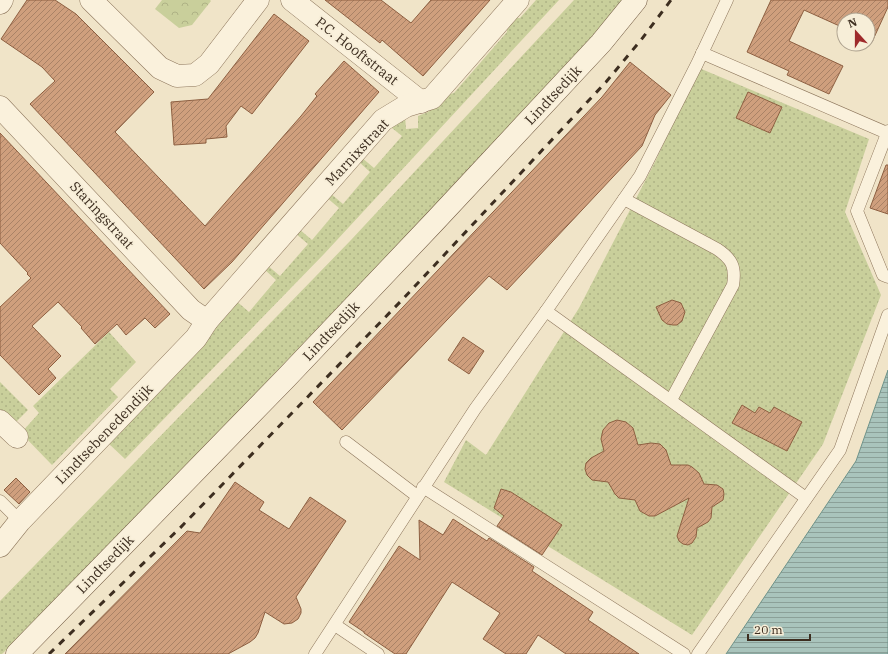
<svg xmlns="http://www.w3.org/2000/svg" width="888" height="654" font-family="'IBM Plex Serif',serif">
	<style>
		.grass { fill: url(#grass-dots) }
		.park { fill: url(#park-crowns) }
		.water { fill: url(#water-rules); stroke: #6f938a }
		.building { fill: url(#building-hatch); stroke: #8d5f41 }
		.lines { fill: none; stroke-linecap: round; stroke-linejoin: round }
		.lane-casing { stroke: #8d765c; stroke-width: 13 }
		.street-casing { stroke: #8d765c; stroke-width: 23 }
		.secondary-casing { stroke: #6f573f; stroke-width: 23 }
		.lane { stroke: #faf1dc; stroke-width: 12 }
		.street { stroke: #faf1dc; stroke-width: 22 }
		.secondary { stroke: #faf1dc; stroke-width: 22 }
		.rail { stroke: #3d2e20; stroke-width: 3; stroke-dasharray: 7 7; stroke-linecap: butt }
		.labels { text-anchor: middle; stroke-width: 3.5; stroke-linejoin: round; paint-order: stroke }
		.street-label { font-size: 14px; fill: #3d2e20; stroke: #f7eed8 }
	</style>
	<defs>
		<pattern id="grass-dots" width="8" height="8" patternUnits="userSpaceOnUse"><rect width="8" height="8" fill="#c9cf9b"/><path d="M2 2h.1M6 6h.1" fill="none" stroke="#aeb285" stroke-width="1.8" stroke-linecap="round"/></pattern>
		<pattern id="park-crowns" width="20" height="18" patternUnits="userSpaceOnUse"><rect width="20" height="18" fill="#c9cf9b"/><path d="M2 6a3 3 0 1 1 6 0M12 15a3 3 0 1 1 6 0" fill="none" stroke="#aeb285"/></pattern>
		<pattern id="water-rules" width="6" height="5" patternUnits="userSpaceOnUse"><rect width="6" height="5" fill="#a9c4bc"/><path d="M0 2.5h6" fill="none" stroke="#8ba098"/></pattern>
		<pattern id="building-hatch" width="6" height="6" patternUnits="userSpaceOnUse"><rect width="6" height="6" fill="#cf9f7d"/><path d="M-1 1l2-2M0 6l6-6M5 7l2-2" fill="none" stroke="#a98266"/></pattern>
	</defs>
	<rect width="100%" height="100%" fill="#f0e4c8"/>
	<g class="grass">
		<path d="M536,0H559L324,254L125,459L107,442L214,331L234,299L249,312L276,280L264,269L267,265L280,276L308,244L295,233L299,229L312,240L339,208L326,197L330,193L343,204L370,172L358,161L361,157L374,168L402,136L387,124L405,116L406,129L418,128V116L428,112L432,108L439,107L450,94L454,93L507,32V23L511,18H520Z"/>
		<path d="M574,0H622L585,45L371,273L271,377L173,488L2,654H0V601L351,240Z"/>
		<path d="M699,68L869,139L845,212L881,295L823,444L692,635L444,482L466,440L486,455L579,308L655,162Z"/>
		<path d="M109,332L136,362L110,389L118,397L52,465L21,433L39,413L33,406Z"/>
		<path d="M0,382L28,410L13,425L0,412Z"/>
	</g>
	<path class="park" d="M162,0H210L211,1L192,25L179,28L155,9Z"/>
	<path class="water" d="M888,370V654H726L856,461Z"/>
	<g class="building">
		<path d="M27,0H55L76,14L154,92L115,132L205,226L301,116L317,96L315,94L344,61L379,92L232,262L204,289L30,104L55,81L42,67L1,39Z"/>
		<path d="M325,0H381L411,23L431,0H490L423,76L382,40L380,43Z"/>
		<path d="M771,0H888V7L872,42L868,40V20H844V28L804,10L789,41L843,66L829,94L787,75L789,71L747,52Z"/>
		<path d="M274,14L309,41L252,114L241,106L226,126L227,137L206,139V143L174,145L171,102L208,99Z"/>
		<path d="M630,62L671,95L655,115L642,146L507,290L489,276L342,430L313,402L602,97Z"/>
		<path d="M748,92L782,107L770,133L736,118Z"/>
		<path d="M0,133L170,314L155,328L145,318L126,335L117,324L95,344L81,328L82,327L58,302L32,326L61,356L48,369L56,378L39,395L0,355V307L31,278L27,274L28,273L0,243Z"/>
		<path d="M886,165H888V214L870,208Z"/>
		<path d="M672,300L681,303L685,312L682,321L677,325H673L667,324L662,320L656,307Z"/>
		<path d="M463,337L484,351L469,374L448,360Z"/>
		<path d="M742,405L755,413L759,407L770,413L774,407L802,422L787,451L732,423Z"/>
		<path d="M617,420L626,422L633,428L638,445L651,443L660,444L666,450L671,465H688L692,467L699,473L704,484L717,485L723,489L724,494L723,500L712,507L711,518L708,522L697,528L696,537L692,543L688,545L683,544L679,541L677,536L689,498L655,516H649L640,511L635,500L619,498L615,494L608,482L592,480L587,475L585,469L586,463L591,458L604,451L601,439L603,430L609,423Z"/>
		<path d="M16,478L30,492L19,504L4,490Z"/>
		<path d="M235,482L264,502L259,510L289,529L310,497L346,521L296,597L301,609V613L298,619L292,623L284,624L265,612L258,633L255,638L250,642L228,654H65L187,531L200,533Z"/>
		<path d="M501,489L511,492L562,525L542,555L497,526L504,516L494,508Z"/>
		<path d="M453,519L487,541L489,538L534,567L532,571L593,612L588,620L639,654H566L538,635L526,654H506L483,639L500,613L452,582L406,654H395L364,633V632L349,622L399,546L420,560L419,520L443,535Z"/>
	</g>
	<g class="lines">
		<g class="lane-casing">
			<g id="lane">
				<path d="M702,53L887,133"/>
				<path d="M888,131L857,211L883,275L888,277"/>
				<path d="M624,199L717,249C732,259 736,267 733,285L671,400"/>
				<path d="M546,311L806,498"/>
				<path d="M346,442L417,496"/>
				<path d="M423,487L684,654"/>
				<path d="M0,501L20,521"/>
				<path d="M335,625L378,654"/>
				<path d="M315,654L475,409L546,311L640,176L697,64L727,0"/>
				<path d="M698,654L840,450L888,315"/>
			</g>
		</g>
		<g class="street-casing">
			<g id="street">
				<path d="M91,0L160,68L177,76L195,75L209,64L258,0"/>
				<path d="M292,0L421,102"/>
				<path d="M0,3L2,0"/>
				<path d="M0,107L191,310L207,321"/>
				<path d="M0,421L17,437"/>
				<path d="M0,546L20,521L196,338L207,321L383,120L406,106L432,98L518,0"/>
			</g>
		</g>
		<g class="secondary-casing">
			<path id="secondary" d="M17,654L286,378L434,222L601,43L636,0"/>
		</g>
		<use href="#lane" class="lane"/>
		<use href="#street" class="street"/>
		<use href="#secondary" class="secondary"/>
		<path class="rail" d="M49,654L180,528L402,300L606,82L641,40L671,0"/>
	</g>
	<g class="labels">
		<g class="street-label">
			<text transform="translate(357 51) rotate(38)" y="5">P.C. Hooftstraat</text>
			<text transform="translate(553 95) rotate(-47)" y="5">Lindtsedijk</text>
			<text transform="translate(357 152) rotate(-47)" y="5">Marnixstraat</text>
			<text transform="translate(102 215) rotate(47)" y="5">Staringstraat</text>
			<text transform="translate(331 331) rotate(-47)" y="5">Lindtsedijk</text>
			<text transform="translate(104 434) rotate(-46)" y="5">Lindtsebenedendijk</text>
			<text transform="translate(105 564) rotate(-46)" y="5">Lindtsedijk</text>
		</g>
	</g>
	<g transform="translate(856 32) rotate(339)"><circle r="19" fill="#f7eed8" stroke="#ada18e"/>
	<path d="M0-3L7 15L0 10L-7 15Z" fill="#9e2a2b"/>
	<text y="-6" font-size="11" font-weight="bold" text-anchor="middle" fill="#3d2e20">N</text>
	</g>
	<path d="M748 634v6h62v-6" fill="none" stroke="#3d2e20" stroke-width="2"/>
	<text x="754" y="634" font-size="12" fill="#3d2e20" stroke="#f7eed8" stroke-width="3" paint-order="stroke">20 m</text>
</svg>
